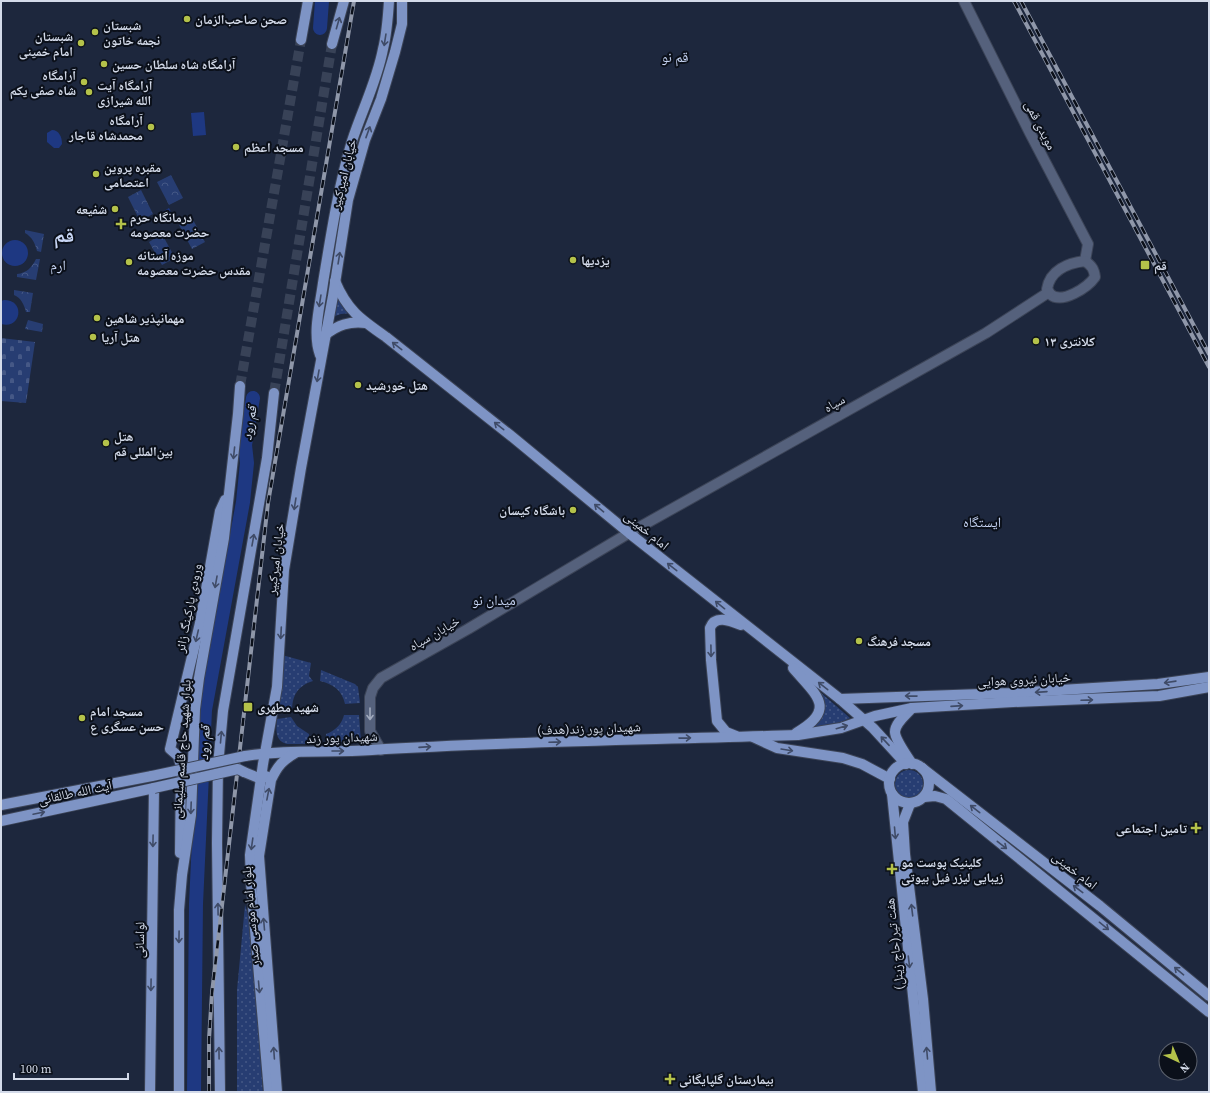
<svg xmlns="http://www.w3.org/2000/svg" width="1210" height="1093" font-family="'Source Serif 4','Noto Naskh Arabic',serif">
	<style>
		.grass { fill: url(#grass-dots) }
		.cemetery { fill: url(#cemetery-stones) }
		.park { fill: url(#park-crowns) }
		.water { fill: #1e3882 }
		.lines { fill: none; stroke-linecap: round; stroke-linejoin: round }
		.river { stroke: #1e3882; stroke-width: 14 }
		.major-tunnel { stroke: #384257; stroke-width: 10; stroke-dasharray: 10 5; stroke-linecap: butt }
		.minor-casing { stroke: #3c4457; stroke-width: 12 }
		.major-casing { stroke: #3c4457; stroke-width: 12 }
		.minor { stroke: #55617c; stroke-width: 10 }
		.major { stroke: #7e94c5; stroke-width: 10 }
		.rail-casing { stroke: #8f97a9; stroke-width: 4 }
		.rail { stroke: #0b101a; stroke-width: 2.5; stroke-dasharray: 8; stroke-linecap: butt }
		.major-bridge-casing { stroke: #3c4457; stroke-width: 12; stroke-linecap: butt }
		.major-bridge { stroke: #7e94c5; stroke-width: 10 }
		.oneway { stroke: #3f4b67 }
		.oneway2 { stroke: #a1aabd }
		.poi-dot { fill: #b4c24a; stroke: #0b101a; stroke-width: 1.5 }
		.labels { text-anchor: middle; stroke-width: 4; stroke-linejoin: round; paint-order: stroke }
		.poi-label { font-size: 13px; font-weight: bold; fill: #d3dae9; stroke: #0b101a; text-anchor: start }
		.street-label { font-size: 13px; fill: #d3dae9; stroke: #0b101a }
		.neighbourhood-label { font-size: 14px; fill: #c8d6f5; stroke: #0b101a }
		.water-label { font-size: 14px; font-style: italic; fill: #cfdaef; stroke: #0b101a }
		.town-label { font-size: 21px; font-weight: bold; fill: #c8d6f5; stroke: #0b101a }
	</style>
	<defs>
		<pattern id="grass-dots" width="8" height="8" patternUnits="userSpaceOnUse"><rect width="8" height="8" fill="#273d72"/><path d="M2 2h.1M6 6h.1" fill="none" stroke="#455886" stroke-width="1.8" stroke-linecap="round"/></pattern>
		<pattern id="cemetery-stones" width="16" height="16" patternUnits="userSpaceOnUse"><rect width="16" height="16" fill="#273d72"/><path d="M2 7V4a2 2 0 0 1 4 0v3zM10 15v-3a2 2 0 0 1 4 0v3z" fill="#455886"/></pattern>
		<pattern id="park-crowns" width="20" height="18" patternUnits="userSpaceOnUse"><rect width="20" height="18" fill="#273d72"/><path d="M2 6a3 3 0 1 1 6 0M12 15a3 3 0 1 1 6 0" fill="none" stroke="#455886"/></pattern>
	</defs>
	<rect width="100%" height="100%" fill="#1d273d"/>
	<g class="grass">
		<path d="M337,293L352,313L341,314L332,317Z"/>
		<path d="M282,655L311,663L309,676L313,681C297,686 292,696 292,712H275Z"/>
		<path d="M321,670L355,684L358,687L360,703L345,704C342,690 333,684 320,681Z"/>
		<path d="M820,692L850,718L840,723L814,728C824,714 827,708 820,692Z"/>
		<path d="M344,715H359L361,741L326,742V734C335,731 342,724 344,715Z"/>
		<path d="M291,717L297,726L309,734V744H287C275,741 276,730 277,719Z"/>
		<circle cx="909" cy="784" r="14"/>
		<path d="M245,905C250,918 249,931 251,945C258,993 259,1043 263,1092H237V990Z"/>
	</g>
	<path class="cemetery" d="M1,338L35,342L26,403L1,401Z"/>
	<g class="park">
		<path d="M171,175L183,198L169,205L157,182Z"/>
		<path d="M141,190L153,214L140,221L128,197Z"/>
		<path d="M192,218L205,242L192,249L179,225Z"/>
		<path d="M25,230L44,234L41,252L37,251C35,243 32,237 25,233Z"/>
		<path d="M162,234L175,258L162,265L149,242Z"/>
		<path d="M36,259H40L36,280L17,277V274C27,273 32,267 36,259Z"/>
		<path d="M14,290L33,293L30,312H26C24,304 21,298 14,295Z"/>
		<path d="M28,320L43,324L42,332L25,329Z"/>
	</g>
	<g class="water">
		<path d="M204,112L206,135L193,136L191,113Z"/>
		<path d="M52,130C59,130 62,137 62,144L59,148H54L47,142V133Z"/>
		<path d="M169,208L174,218L165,223L159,214Z"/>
		<circle cx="15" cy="253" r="13"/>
		<path d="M4,300C26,300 21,330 1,324V301Z"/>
	</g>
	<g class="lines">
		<g class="river">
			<path d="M320,28L322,1"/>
			<path d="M194,1092L196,904L205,710L243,502L247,463L245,445L253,398"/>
		</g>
		<g class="major-tunnel">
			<path d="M240,386L301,40"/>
			<path d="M274,393L332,44"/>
		</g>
		<g class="minor-casing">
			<g id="minor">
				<path d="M964,1L1030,133L1088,244L1085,261"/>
				<path d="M1085,261C1092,266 1094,269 1095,277C1088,287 1062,305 1050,294C1049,293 1048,291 1047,289C1050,270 1068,263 1085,261Z"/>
				<path d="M381,750L370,731V697L373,688L381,678L468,629L629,533L986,333L1049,292"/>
			</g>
		</g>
		<g class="major-casing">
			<g id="major">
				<path d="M301,40L308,1"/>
				<path d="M332,44L344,1"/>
				<path d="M335,281C347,310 360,319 386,337L510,435L629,533L840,699L873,728L906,764"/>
				<path d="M325,335C338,325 349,321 366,323"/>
				<path d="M320,355C312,333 320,306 323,283C331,235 338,188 352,141C362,110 377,81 383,49C387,33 388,17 389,1"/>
				<path d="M793,668C816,695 838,709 796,733"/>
				<path d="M840,699L1010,693L1158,684L1209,677"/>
				<path d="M912,708C906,715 895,723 895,732C895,740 908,757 912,764"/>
				<path d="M736,736L726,732L717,721L711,660L710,628C715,614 731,621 741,625"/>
				<path d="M753,737L777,748L843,758L862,764L890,779"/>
				<path d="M245,756C287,749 330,753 372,750C514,741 656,740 798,735L841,728L875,716L912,708L1013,702L1159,696L1209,687"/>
				<circle cx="909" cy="783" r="20"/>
				<path d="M922,768L1100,906L1209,996"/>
				<path d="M244,772L261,779L266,776"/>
				<path d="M892,794L923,1092"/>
				<path d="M924,797L935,796L946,799L1209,1012"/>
				<path d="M910,804L903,822L905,854L923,999L931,1092"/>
				<path d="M1,805L152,776"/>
				<path d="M1,821L154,788L150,1092"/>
				<path d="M180,853L181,766L178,756L170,749L200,623L220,511L225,500"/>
				<path d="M179,1092V910L182,875L191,815L195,709L199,678L224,538L238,414L240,386"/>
				<path d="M220,1092L217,843L218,766L223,711L267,458L274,393"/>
				<path d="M269,1092L251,883L250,855L263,764L277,687L284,570L301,468L333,296L348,200L365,140L381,99L395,52L402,24V1"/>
				<path d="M277,1092L259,856L271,780C278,765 283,760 297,752"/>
			</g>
		</g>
		<use href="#minor" class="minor"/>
		<use href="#major" class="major"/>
		<g class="rail-casing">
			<g id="rail">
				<path d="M1014,1L1209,367"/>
				<path d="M1021,1L1209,354"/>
				<path d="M209,1092V1039L212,993L268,503L354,1"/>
			</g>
		</g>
		<use href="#rail" class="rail"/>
		<g class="major-bridge-casing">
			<g id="major-bridge">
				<path d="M152,776L245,756"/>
				<path d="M154,788L238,769L244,772"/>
			</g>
		</g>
		<use href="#major-bridge" class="major-bridge"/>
	</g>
	<defs><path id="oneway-shaft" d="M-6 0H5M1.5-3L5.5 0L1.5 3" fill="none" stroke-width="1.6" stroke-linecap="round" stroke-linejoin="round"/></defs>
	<g class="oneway">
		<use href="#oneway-shaft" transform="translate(338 23) rotate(-74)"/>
		<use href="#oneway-shaft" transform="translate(385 40) rotate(99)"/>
		<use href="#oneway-shaft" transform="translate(368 132) rotate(-70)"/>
		<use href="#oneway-shaft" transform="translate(339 258) rotate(-81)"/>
		<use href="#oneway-shaft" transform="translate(320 301) rotate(99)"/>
		<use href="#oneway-shaft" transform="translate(397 346) rotate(-142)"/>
		<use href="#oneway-shaft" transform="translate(318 376) rotate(100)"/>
		<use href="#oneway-shaft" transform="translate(499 426) rotate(-142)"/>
		<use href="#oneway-shaft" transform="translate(234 453) rotate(96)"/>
		<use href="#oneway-shaft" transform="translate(295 504) rotate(99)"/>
		<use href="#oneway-shaft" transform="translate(599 508) rotate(-140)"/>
		<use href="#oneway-shaft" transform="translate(253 540) rotate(-80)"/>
		<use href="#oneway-shaft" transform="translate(672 567) rotate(-142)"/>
		<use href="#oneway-shaft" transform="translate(216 582) rotate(100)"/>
		<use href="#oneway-shaft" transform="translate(720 605) rotate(-141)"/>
		<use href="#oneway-shaft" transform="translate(281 633) rotate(93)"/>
		<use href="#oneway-shaft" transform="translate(197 636) rotate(103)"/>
		<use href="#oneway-shaft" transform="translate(711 651) rotate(89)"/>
		<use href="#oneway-shaft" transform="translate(1170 682) rotate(172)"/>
		<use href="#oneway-shaft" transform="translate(823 686) rotate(-142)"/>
		<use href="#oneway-shaft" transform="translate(1041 692) rotate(176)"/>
		<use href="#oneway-shaft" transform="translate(911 696) rotate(-179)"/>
		<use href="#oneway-shaft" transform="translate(1087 700) rotate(-2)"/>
		<use href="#oneway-shaft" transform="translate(957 706) rotate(-4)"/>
		<use href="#oneway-shaft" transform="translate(842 727) rotate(-16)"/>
		<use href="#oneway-shaft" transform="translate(221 737) rotate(-85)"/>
		<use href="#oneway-shaft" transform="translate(685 738) rotate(-1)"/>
		<use href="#oneway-shaft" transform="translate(885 741) rotate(-133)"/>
		<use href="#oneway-shaft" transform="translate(555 742) rotate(-2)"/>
		<use href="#oneway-shaft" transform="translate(425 747) rotate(-4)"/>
		<use href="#oneway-shaft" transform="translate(787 750) rotate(9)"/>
		<use href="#oneway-shaft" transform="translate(338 751)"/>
		<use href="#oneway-shaft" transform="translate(268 794) rotate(-79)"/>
		<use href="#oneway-shaft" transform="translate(191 808) rotate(92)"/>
		<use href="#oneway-shaft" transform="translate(975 809) rotate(-142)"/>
		<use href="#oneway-shaft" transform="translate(39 813) rotate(-12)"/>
		<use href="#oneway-shaft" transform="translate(895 833) rotate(85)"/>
		<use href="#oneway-shaft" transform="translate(153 841) rotate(91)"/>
		<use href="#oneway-shaft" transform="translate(252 844) rotate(98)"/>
		<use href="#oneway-shaft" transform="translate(1002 845) rotate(38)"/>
		<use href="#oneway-shaft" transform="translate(1078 889) rotate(-143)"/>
		<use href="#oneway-shaft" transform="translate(218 909) rotate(-91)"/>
		<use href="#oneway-shaft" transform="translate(912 910) rotate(-97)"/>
		<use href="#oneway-shaft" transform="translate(264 924) rotate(-95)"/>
		<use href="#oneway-shaft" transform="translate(1104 926) rotate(39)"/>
		<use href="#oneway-shaft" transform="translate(179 937) rotate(91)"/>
		<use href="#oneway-shaft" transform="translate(909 962) rotate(83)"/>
		<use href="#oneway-shaft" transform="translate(1179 971) rotate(-140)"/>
		<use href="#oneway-shaft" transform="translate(151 985) rotate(91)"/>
		<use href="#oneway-shaft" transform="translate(259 987) rotate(85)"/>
		<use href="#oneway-shaft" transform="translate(219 1053) rotate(-91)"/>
		<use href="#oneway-shaft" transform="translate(274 1053) rotate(-94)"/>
		<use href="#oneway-shaft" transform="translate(927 1053) rotate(-95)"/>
	</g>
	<use class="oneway2" href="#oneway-shaft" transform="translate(370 714) rotate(90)"/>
	<g class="poi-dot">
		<circle cx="187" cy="19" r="4"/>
		<circle cx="95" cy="32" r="4"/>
		<circle cx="81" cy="43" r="4"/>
		<circle cx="104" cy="64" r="4"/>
		<circle cx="84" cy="82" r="4"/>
		<circle cx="89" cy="92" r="4"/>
		<circle cx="151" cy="127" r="4"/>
		<circle cx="236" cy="147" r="4"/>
		<circle cx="96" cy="174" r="4"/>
		<circle cx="115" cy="209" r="4"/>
		<path d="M119 218h4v4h4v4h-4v4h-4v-4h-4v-4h4z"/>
		<circle cx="573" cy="260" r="4"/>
		<circle cx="129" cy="262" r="4"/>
		<rect x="1140" y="260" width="10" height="10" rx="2"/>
		<circle cx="97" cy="318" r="4"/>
		<circle cx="93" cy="337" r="4"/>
		<circle cx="1036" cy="341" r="4"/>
		<circle cx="358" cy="385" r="4"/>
		<circle cx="106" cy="443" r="4"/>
		<circle cx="573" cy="510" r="4"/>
		<circle cx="859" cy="641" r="4"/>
		<rect x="243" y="702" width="10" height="10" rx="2"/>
		<circle cx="82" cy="718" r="4"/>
		<path d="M1194 822h4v4h4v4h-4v4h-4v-4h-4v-4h4z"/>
		<path d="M890 863h4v4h4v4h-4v4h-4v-4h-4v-4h4z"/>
		<path d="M668 1073h4v4h4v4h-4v4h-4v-4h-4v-4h4z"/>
	</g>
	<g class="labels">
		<g class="poi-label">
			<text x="195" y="24">صحن صاحب‌الزمان</text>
			<text x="103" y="30">شبستان<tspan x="103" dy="15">نجمه خاتون</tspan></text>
			<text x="73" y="41" text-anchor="end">شبستان<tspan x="73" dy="15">امام خمینی</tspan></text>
			<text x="112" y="69">آرامگاه شاه سلطان حسین</text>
			<text x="76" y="80" text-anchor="end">آرامگاه<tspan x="76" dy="15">شاه صفی یکم</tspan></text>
			<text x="97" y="90">آرامگاه آیت<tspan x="97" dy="15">الله شیرازی</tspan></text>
			<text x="143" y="125" text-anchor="end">آرامگاه<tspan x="143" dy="15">محمدشاه قاجار</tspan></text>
			<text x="244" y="152">مسجد اعظم</text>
			<text x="104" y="172">مقبره پروین<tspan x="104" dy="15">اعتصامی</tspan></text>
			<text x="107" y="214" text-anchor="end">شفیعه</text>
			<text x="130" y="222">درمانگاه حرم<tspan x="130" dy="15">حضرت معصومه</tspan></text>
			<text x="137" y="260">موزه آستانه<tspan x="137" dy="15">مقدس حضرت معصومه</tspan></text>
			<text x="581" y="265">یزدیها</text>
			<text x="1154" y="270">قم</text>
			<text x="105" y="323">مهمانپذیر شاهین</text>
			<text x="101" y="342">هتل آریا</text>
			<text x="1044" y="346">کلانتری ۱۳</text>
			<text x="366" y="390">هتل خورشید</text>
			<text x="114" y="441">هتل<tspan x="114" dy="15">بین‌المللی قم</tspan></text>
			<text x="565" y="515" text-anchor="end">باشگاه کیسان</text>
			<text x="867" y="646">مسجد فرهنگ</text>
			<text x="257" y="712">شهید مطهری</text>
			<text x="90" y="716">مسجد امام<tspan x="90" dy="15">حسن عسگری ع</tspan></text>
			<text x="1187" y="833" text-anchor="end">تامین اجتماعی</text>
			<text x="901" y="867">کلینیک پوست مو<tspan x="901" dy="15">زیبایی لیزر فیل بیوتی</tspan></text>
			<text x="679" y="1084">بیمارستان گلپایگانی</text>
		</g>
		<g class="street-label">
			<text transform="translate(1041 125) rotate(63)" y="5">مویدی قمی</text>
			<text transform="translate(343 174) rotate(-76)" y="5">خیابان امیرکبیر</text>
			<text transform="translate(834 403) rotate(-29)" y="5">سپاه</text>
			<text transform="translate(647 530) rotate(39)" y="5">امام خمینی</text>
			<text transform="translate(275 559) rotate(-83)" y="5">خیابان امیرکبیر</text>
			<text transform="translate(188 608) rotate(-79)" y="5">ورودی پارکینگ زائر</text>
			<text transform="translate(434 633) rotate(-30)" y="5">خیابان سپاه</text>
			<text transform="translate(1024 679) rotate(-3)" y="5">خیابان نیروی هوایی</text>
			<text transform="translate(589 728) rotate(-2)" y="5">شهیدان پور زند(هدف)</text>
			<text transform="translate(342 737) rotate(-2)" y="5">شهیدان پور زند</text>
			<text transform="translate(181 749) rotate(-86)" y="5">بلوار شهید حاج قاسم سلیمانی</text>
			<text transform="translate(75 792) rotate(-12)" y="5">آیت الله طالقانی</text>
			<text transform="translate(1075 870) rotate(38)" y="5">امام خمینی</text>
			<text transform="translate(250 916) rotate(-95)" y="5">بلوار امام موسی صدر</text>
			<text transform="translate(139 940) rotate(-89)" y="5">لواسانی</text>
			<text transform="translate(894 944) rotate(-96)" y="5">هفت تیر(حاج زینل)</text>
		</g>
		<g class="neighbourhood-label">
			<text x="675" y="62">قم نو</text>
			<text x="58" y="270">ارم</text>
			<text x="982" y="527">ایستگاه</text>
			<text x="494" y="605">میدان نو</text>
		</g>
		<g class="water-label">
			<text transform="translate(249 423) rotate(-81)" y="5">قم رود</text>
			<text transform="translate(204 743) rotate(-87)" y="5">قم رود</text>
		</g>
		<g class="town-label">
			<text x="64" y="242">قم</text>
		</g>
	</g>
	<rect width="1210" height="1093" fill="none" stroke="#d3dae9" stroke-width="4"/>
	<g transform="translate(1178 1061) rotate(136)"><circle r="19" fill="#0b101a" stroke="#5b616d"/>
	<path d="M0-3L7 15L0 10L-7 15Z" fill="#b4c24a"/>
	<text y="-6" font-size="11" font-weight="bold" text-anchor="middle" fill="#d3dae9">N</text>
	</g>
	<path d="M14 1073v6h114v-6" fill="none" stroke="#d3dae9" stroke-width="2"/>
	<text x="20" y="1073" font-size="12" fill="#d3dae9" stroke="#0b101a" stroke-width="3" paint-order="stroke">100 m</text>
</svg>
